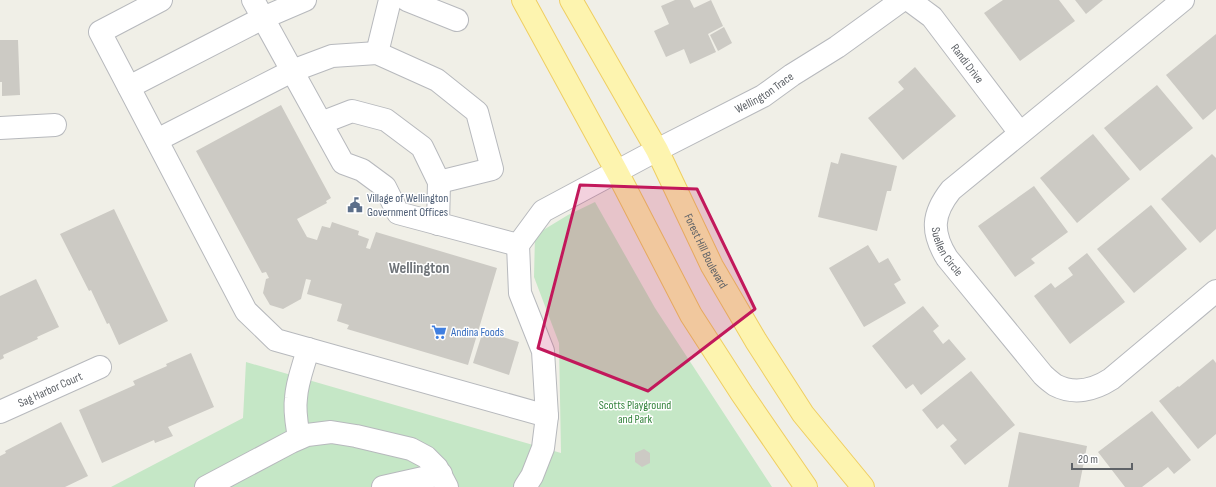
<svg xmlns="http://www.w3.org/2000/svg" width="1216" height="487" font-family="'Sofia Sans Condensed',sans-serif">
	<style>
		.green { fill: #c5e7c6 }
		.building { fill: #cccac4 }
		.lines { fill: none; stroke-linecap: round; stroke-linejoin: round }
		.minor-casing { stroke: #b7b9bd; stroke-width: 24 }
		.major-casing { stroke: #efce62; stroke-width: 24 }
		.minor { stroke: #fff; stroke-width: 22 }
		.major { stroke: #fdf4af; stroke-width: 22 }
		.marked { fill: #c2185b; fill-opacity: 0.2; stroke: #c2185b; stroke-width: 3; stroke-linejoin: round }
		.labels { text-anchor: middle; stroke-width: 3; stroke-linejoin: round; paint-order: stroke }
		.street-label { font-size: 12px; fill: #5e6267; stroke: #fff }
		.service-label { font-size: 12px; fill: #4e5e75; stroke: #fff; text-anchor: start }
		.shop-label { font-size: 12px; fill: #366cbe; stroke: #fff; text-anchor: start }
		.park-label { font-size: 12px; fill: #37853f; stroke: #fff }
		.district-label { font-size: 16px; font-weight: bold; fill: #6f7479; stroke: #fff }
	</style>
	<rect width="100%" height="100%" fill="#f0efe7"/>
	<path class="green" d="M595,202L655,308L772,487H111L243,418L246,362L561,453L559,343L534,277L535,235L568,215Z"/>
	<g class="building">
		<path d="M675,0H690L694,8L711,0L723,26L708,34L716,52L690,64L684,49L666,57L654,31L669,24L661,6Z"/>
		<path d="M1003,0H1059L1075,21L1020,61L984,13Z"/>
		<path d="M1075,0H1103L1086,14Z"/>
		<path d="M724,27L732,43L718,51L710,35Z"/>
		<path d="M1216,34V109L1203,120L1166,75Z"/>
		<path d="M0,40H18L20,95L2,96V82H0Z"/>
		<path d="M915,67L956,116L903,160L868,118L904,89L898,82Z"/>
		<path d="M1157,85L1193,128L1140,171L1104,128Z"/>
		<path d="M281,105L331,198L326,201L327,203L297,219L307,237L317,240L322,226L330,228L332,222L359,231L358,235L369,239L366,248L370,249L376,232L497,268L468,365L347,329L349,325L337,321L342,304L307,294L311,280L306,279L301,299L283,309L270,305L263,293L266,279L269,278L266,272L262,273L196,151Z"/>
		<path d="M1093,134L1130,179L1077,223L1040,178Z"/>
		<path d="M841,153L897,166L891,191H887L877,231L818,217L831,162L838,164Z"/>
		<path d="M1212,154L1216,158V229L1200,243L1161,199Z"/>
		<path d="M1034,186L1068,232L1031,259L1035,263L1015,277L978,226Z"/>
		<path d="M1151,205L1187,249L1134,293L1097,249Z"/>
		<path d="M114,209L168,321L119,345L109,323L107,324L91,290L89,291L60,234Z"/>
		<path d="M868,245L879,263L888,258L901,280L894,284L906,303L864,327L829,268Z"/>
		<path d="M1087,253L1125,302L1070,344L1034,296L1051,283L1055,288L1073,275L1068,268Z"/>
		<path d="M36,279L59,327L37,337L38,339L3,355L4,358L0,360V296Z"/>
		<path d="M923,306L939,326L933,331L943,344L949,339L966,359L921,395L913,384L906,389L872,346Z"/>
		<path d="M483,331L519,342L509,375L473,363Z"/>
		<path d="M191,353L214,407L168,427L173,436L155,443L154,440L102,463L79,410L135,385L133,381L167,366L166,364Z"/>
		<path d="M1213,359L1216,363V434L1198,449L1159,401L1178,386L1179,387Z"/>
		<path d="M971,371L1015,425L965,465L950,446L957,440L943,424L937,429L922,410Z"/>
		<path d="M1152,411L1191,460L1174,474L1168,467L1142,487H1125L1098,452Z"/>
		<path d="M61,422L88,476L65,487H0V456L6,453L5,451Z"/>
		<path d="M1019,432L1087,446L1079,487H1008Z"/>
		<path d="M644,449L650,453V463L642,467L635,462V453Z"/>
	</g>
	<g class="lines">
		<g class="minor-casing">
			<g id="minor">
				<path d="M161,0L100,32L246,311L276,340L547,416"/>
				<path d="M253,0L343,163L362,170L385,187L398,213L518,245"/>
				<path d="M407,0L457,20"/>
				<path id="s1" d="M909,0L932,17L1020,133"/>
				<path id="s2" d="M1183,0L951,190C932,214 931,232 947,258L1043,375C1046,378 1051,382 1055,385C1074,395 1094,390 1111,379L1216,291"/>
				<path d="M377,53L390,0"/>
				<path d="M129,87L263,18L305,0"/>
				<path d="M321,123L352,111L386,120L422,147L439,182L438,224"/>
				<path d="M0,128L55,125"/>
				<path d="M157,140L292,71L332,56L377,53L437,80L477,112L492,169L439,182"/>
				<path id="s3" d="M0,412L100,367"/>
				<path d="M299,438C297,425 294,411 296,398C297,381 304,365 308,349"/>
				<path d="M206,487L291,442L307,435L331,432L356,436L411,449L426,457L437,468L447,487"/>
				<path d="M383,487L441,474"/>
				<path id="s4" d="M525,487L532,476L543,448L547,416L543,351L520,293L518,245L543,211L657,150L763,96L792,75L837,47L902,0"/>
			</g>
		</g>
		<g class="major-casing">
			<g id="major">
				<path d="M523,0L617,172L691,315L742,394L806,487"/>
				<path id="s5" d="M571,0L657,150L712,266L756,341L803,414L863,487"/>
			</g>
		</g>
		<use href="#minor" class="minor"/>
		<use href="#major" class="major"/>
	</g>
	<path class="marked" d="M580,185L697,189L755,309L648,391L538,348Z"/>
	<defs>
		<g id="civic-bare" transform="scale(1.2)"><path d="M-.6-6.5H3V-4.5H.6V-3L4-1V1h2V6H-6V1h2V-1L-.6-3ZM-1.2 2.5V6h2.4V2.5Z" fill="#5c6f8a" stroke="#fff" stroke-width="2.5" paint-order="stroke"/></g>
		<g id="supermarket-bare" transform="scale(1.2)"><path d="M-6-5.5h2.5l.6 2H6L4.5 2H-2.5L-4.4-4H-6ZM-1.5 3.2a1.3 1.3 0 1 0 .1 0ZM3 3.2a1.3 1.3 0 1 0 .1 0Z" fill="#3f7fe0" stroke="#fff" stroke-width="2.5" paint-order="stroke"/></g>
	</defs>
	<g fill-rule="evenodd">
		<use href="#civic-bare" x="355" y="205"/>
		<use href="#supermarket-bare" x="439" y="332"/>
	</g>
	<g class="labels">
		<g class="street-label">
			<text dy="4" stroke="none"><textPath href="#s1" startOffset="87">Randi Drive</textPath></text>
			<text dy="4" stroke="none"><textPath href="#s4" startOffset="544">Wellington Trace</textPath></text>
			<text dy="4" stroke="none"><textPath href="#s5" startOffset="285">Forest Hill Boulevard</textPath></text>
			<text dy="4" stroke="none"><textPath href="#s2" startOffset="368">Suellen Circle</textPath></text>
			<text dy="4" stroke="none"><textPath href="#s3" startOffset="55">Sag Harbor Court</textPath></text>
		</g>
		<g class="service-label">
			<text x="367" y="202">Village of Wellington<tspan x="367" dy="14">Government Offices</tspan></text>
		</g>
		<g class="shop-label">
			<text x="451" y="336">Andina Foods</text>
		</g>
		<g class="park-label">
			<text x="635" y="409">Scotts Playground<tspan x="635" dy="14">and Park</tspan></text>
		</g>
		<g class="district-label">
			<text x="419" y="273">Wellington</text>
		</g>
	</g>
	<path d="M1072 463v6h60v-6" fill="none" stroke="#5e6267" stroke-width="2"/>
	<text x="1078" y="463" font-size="12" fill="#5e6267" stroke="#ffffff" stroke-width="3" paint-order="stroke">20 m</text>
</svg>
